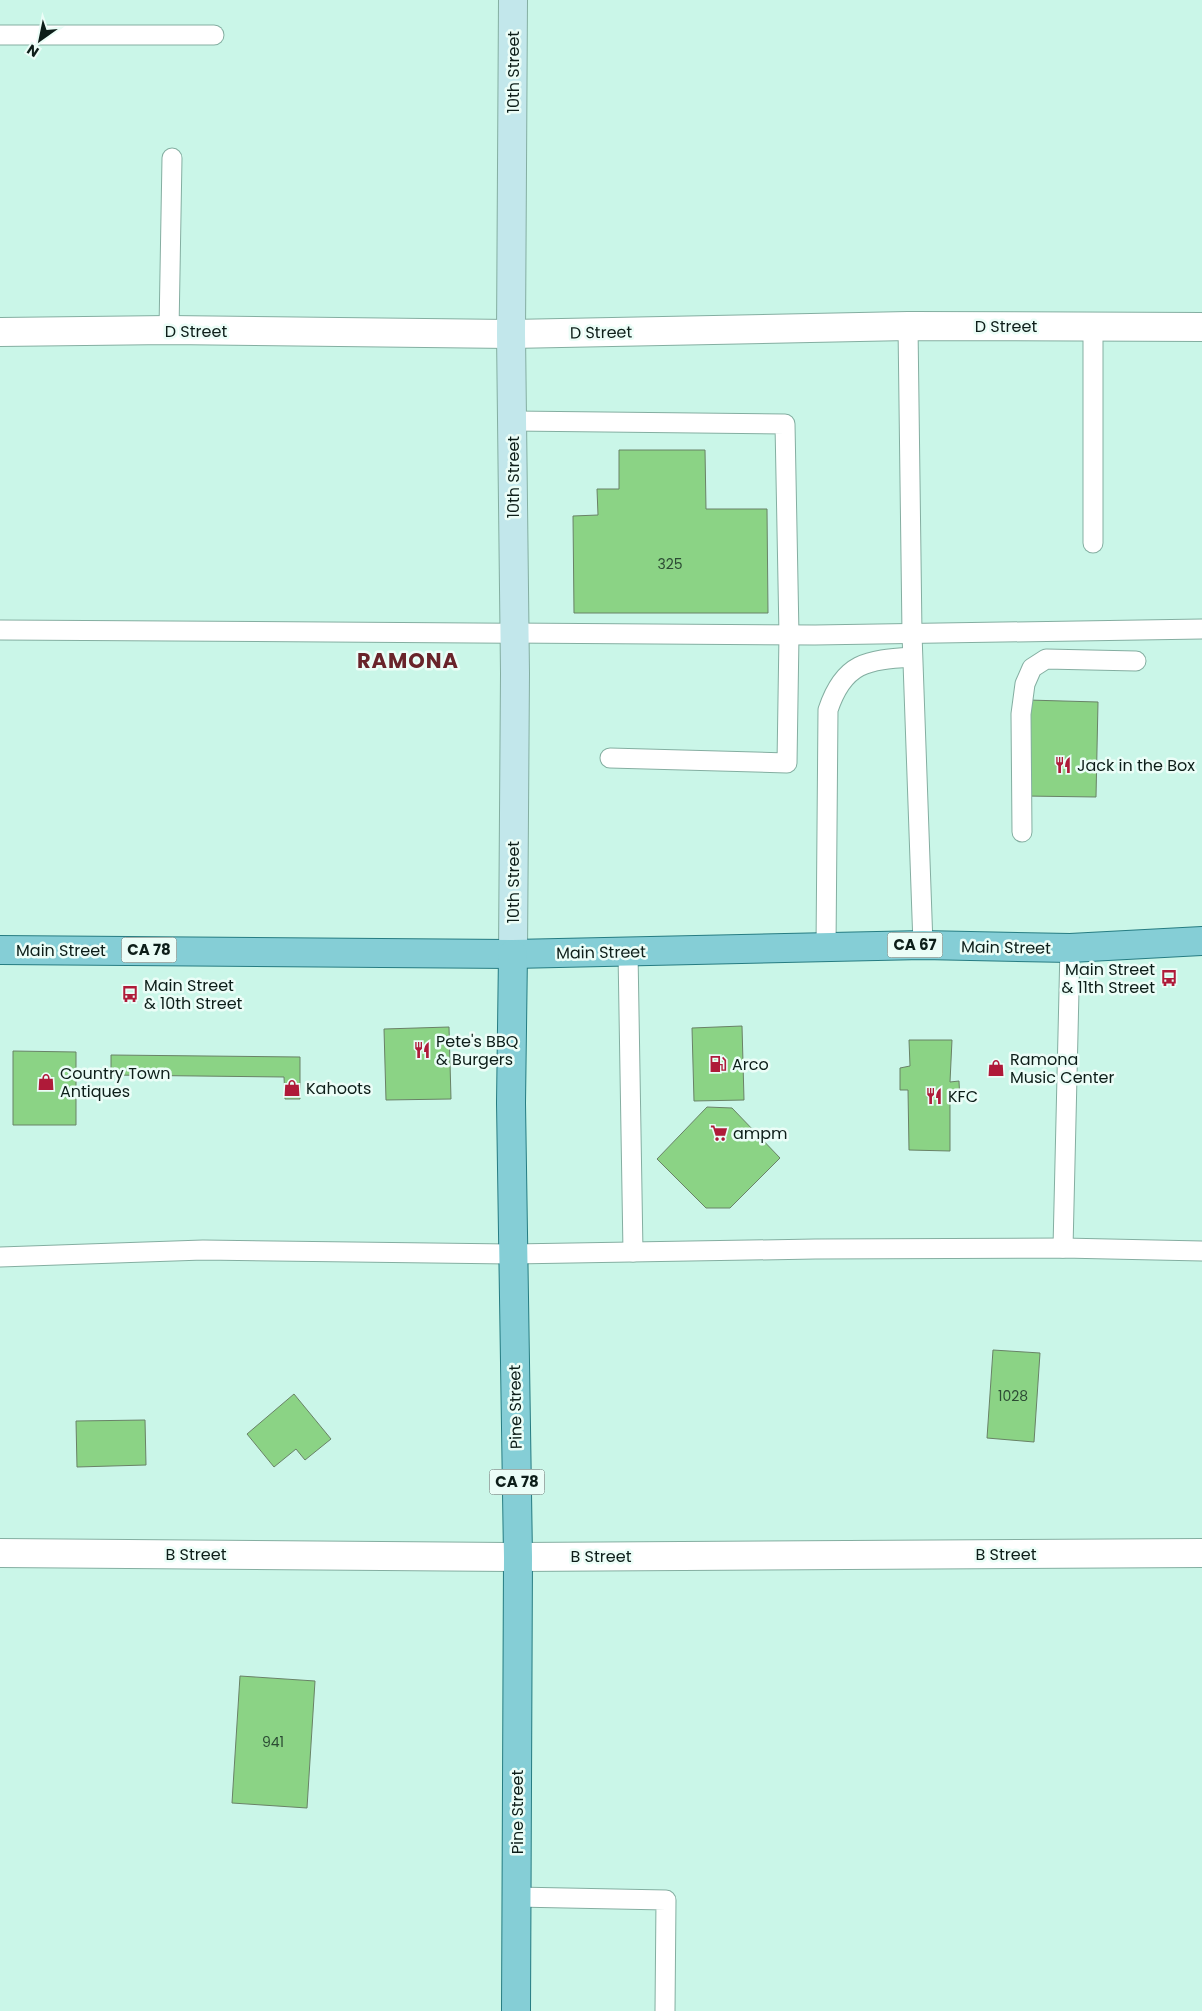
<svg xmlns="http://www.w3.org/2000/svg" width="1202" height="2011" font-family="Poppins,sans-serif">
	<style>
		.building { fill: #8bd385; stroke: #698267 }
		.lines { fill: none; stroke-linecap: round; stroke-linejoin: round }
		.service-casing { stroke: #84aea1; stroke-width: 21 }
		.minor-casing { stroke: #84aea1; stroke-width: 30 }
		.tertiary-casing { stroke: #84aea1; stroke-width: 30 }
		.secondary-casing { stroke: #84aea1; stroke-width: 30 }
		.primary-casing { stroke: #267c82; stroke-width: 30 }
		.service { stroke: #fff; stroke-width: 19 }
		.minor { stroke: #fff; stroke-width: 28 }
		.tertiary { stroke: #fff; stroke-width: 28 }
		.secondary { stroke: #c2e7eb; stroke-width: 28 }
		.primary { stroke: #85ced6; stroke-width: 28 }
		.labels { text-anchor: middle; stroke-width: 5; stroke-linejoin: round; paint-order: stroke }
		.number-label { font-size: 14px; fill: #2c4b34 }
		.shield { fill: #ebfdf7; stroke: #50615c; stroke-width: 1 }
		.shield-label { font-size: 15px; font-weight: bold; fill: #0d1e19 }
		.street-label { font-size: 16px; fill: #0d1e19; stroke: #ebfdf7 }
		.poi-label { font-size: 16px; fill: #0d1e19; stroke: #ebfdf7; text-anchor: start }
		.district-label { font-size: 21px; font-weight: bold; letter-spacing: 1px; fill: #69232a; stroke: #ebfdf7 }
	</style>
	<rect width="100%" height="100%" fill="#caf6e8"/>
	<g class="building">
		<path d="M619,450H705L706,509H767L768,613H574L573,516L598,515L597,489H619Z"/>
		<path d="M1028,700L1098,702L1096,797L1025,796Z"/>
		<path d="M742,1026L744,1100L694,1101L692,1028Z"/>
		<path d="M449,1027L451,1099L386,1100L384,1029Z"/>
		<path d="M909,1040H952L950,1082L959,1081L960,1102L950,1103V1151L909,1150L908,1090H900V1068L910,1066Z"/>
		<path d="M13,1051L76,1052V1125H13Z"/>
		<path d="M111,1055L300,1057V1099H285L284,1077L111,1075Z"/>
		<path d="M707,1107L732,1108L780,1158L730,1208H706L657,1159Z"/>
		<path d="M993,1350L1040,1353L1034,1442L987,1438Z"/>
		<path d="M294,1394L331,1439L305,1460L296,1449L274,1467L247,1434Z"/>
		<path d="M145,1420L146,1465L77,1467L76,1421Z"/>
		<path d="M240,1676L315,1681L307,1808L232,1803Z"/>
	</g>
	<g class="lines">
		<g class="service-casing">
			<g id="service">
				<path d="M0,35H214"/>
				<path d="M908,326L912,634L923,945"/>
				<path d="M169,330L172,158"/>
				<path d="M513,421L785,424L789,635L787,763L610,758"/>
				<path d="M1093,543V326"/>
				<path d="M0,630L815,635L1202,629"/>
				<path d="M1022,832L1021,714L1025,684L1032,668L1046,659L1136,661"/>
				<path d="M826,947L828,710C844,662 867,660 912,657"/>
				<path d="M628,952L633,1252"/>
				<path d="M1063,1248L1070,948"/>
				<path d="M0,1257L203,1250L513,1254L815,1249L1063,1248L1202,1251"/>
				<path d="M516,1897L666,1900L665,2011"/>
			</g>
		</g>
		<g class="minor-casing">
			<path id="minor" d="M0,1553L518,1557L1202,1553"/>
		</g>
		<g class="tertiary-casing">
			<path id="tertiary" d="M0,332L169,330L511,334L908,326L1202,327"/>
		</g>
		<g class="secondary-casing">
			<path id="secondary" d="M513,954L515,673L511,334L513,0"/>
		</g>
		<g class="primary-casing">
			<g id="primary">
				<path d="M0,950L513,954L923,945L1070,948L1202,941"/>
				<path d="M513,954L511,1103L518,1557L516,2011"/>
			</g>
		</g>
		<use href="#service" class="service"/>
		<use href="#minor" class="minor"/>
		<use href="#tertiary" class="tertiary"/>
		<use href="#secondary" class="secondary"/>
		<use href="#primary" class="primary"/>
	</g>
	<defs>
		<g id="restaurant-bare" transform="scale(1.35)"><path d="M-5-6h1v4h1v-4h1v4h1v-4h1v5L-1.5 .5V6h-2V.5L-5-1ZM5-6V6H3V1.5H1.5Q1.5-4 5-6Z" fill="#af1a39" stroke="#ebfdf7" stroke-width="2.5" paint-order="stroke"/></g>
		<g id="bus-bare" transform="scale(1.35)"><path d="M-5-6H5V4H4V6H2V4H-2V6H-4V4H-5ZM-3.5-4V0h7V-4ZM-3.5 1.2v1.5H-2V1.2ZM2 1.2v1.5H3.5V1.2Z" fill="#af1a39" stroke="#ebfdf7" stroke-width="2.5" paint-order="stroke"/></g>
		<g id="fuel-bare" transform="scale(1.35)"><path d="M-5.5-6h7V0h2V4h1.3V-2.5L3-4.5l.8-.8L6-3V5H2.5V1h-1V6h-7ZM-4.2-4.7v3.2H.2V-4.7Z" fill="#af1a39" stroke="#ebfdf7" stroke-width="2.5" paint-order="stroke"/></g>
		<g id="shop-bare" transform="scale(1.35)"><path d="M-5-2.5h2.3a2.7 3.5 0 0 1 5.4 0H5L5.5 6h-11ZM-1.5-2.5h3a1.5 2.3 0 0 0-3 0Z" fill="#af1a39" stroke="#ebfdf7" stroke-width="2.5" paint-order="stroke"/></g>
		<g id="supermarket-bare" transform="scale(1.35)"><path d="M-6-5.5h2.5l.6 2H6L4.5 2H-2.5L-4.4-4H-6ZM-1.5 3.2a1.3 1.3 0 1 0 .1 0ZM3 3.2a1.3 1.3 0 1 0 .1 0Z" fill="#af1a39" stroke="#ebfdf7" stroke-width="2.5" paint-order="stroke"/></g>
	</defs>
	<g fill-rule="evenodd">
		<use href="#restaurant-bare" x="1063" y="765"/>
		<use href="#bus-bare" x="1169" y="978"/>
		<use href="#bus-bare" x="130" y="994"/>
		<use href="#restaurant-bare" x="422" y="1050"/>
		<use href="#fuel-bare" x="718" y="1064"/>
		<use href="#shop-bare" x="996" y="1068"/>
		<use href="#shop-bare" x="46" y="1082"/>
		<use href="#shop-bare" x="292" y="1088"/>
		<use href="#restaurant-bare" x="934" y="1096"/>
		<use href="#supermarket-bare" x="719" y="1133"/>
	</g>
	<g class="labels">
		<g class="number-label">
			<text x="670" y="569">325</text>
			<text x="1013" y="1401">1028</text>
			<text x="273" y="1747">941</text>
		</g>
		<g class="shield">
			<rect x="887.5" y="932.5" width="55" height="25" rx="4"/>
			<rect x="121.5" y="937.5" width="55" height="25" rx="4"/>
			<rect x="489.5" y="1469.5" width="55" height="25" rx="4"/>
		</g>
		<g class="shield-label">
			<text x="915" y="950">CA 67</text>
			<text x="149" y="955">CA 78</text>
			<text x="517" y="1487">CA 78</text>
		</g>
		<g class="street-label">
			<text transform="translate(513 72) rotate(-90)" y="6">10th Street</text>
			<text x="1006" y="332">D Street</text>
			<text x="196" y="337">D Street</text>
			<text transform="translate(601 332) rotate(-1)" y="6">D Street</text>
			<text transform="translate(513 477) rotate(-90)" y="6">10th Street</text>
			<text transform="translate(513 882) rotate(-90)" y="6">10th Street</text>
			<text transform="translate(1006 947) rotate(1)" y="6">Main Street</text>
			<text x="61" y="956">Main Street</text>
			<text transform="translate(601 952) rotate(-1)" y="6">Main Street</text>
			<text transform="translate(515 1407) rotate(-91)" y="6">Pine Street</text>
			<text x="196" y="1560">B Street</text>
			<text x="1006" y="1560">B Street</text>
			<text x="601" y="1562">B Street</text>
			<text transform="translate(517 1812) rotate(-90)" y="6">Pine Street</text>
		</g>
		<g class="poi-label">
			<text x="1077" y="771">Jack in the Box</text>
			<text x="1155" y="975" text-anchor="end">Main Street<tspan x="1155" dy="18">&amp; 11th Street</tspan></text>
			<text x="144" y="991">Main Street<tspan x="144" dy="18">&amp; 10th Street</tspan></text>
			<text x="436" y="1047">Pete's BBQ<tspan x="436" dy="18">&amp; Burgers</tspan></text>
			<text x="1010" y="1065">Ramona<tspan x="1010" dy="18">Music Center</tspan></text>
			<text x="732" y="1070">Arco</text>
			<text x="60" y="1079">Country Town<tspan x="60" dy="18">Antiques</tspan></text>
			<text x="306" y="1094">Kahoots</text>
			<text x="948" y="1102">KFC</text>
			<text x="733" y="1139">ampm</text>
		</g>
		<g class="district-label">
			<text x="408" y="668">RAMONA</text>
		</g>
	</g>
	<g transform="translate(40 40) rotate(213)" stroke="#ebfdf7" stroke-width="4" paint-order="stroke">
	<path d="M0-4L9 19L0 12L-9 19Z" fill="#0d1e19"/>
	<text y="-8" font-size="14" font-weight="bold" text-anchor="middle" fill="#0d1e19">N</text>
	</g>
</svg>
